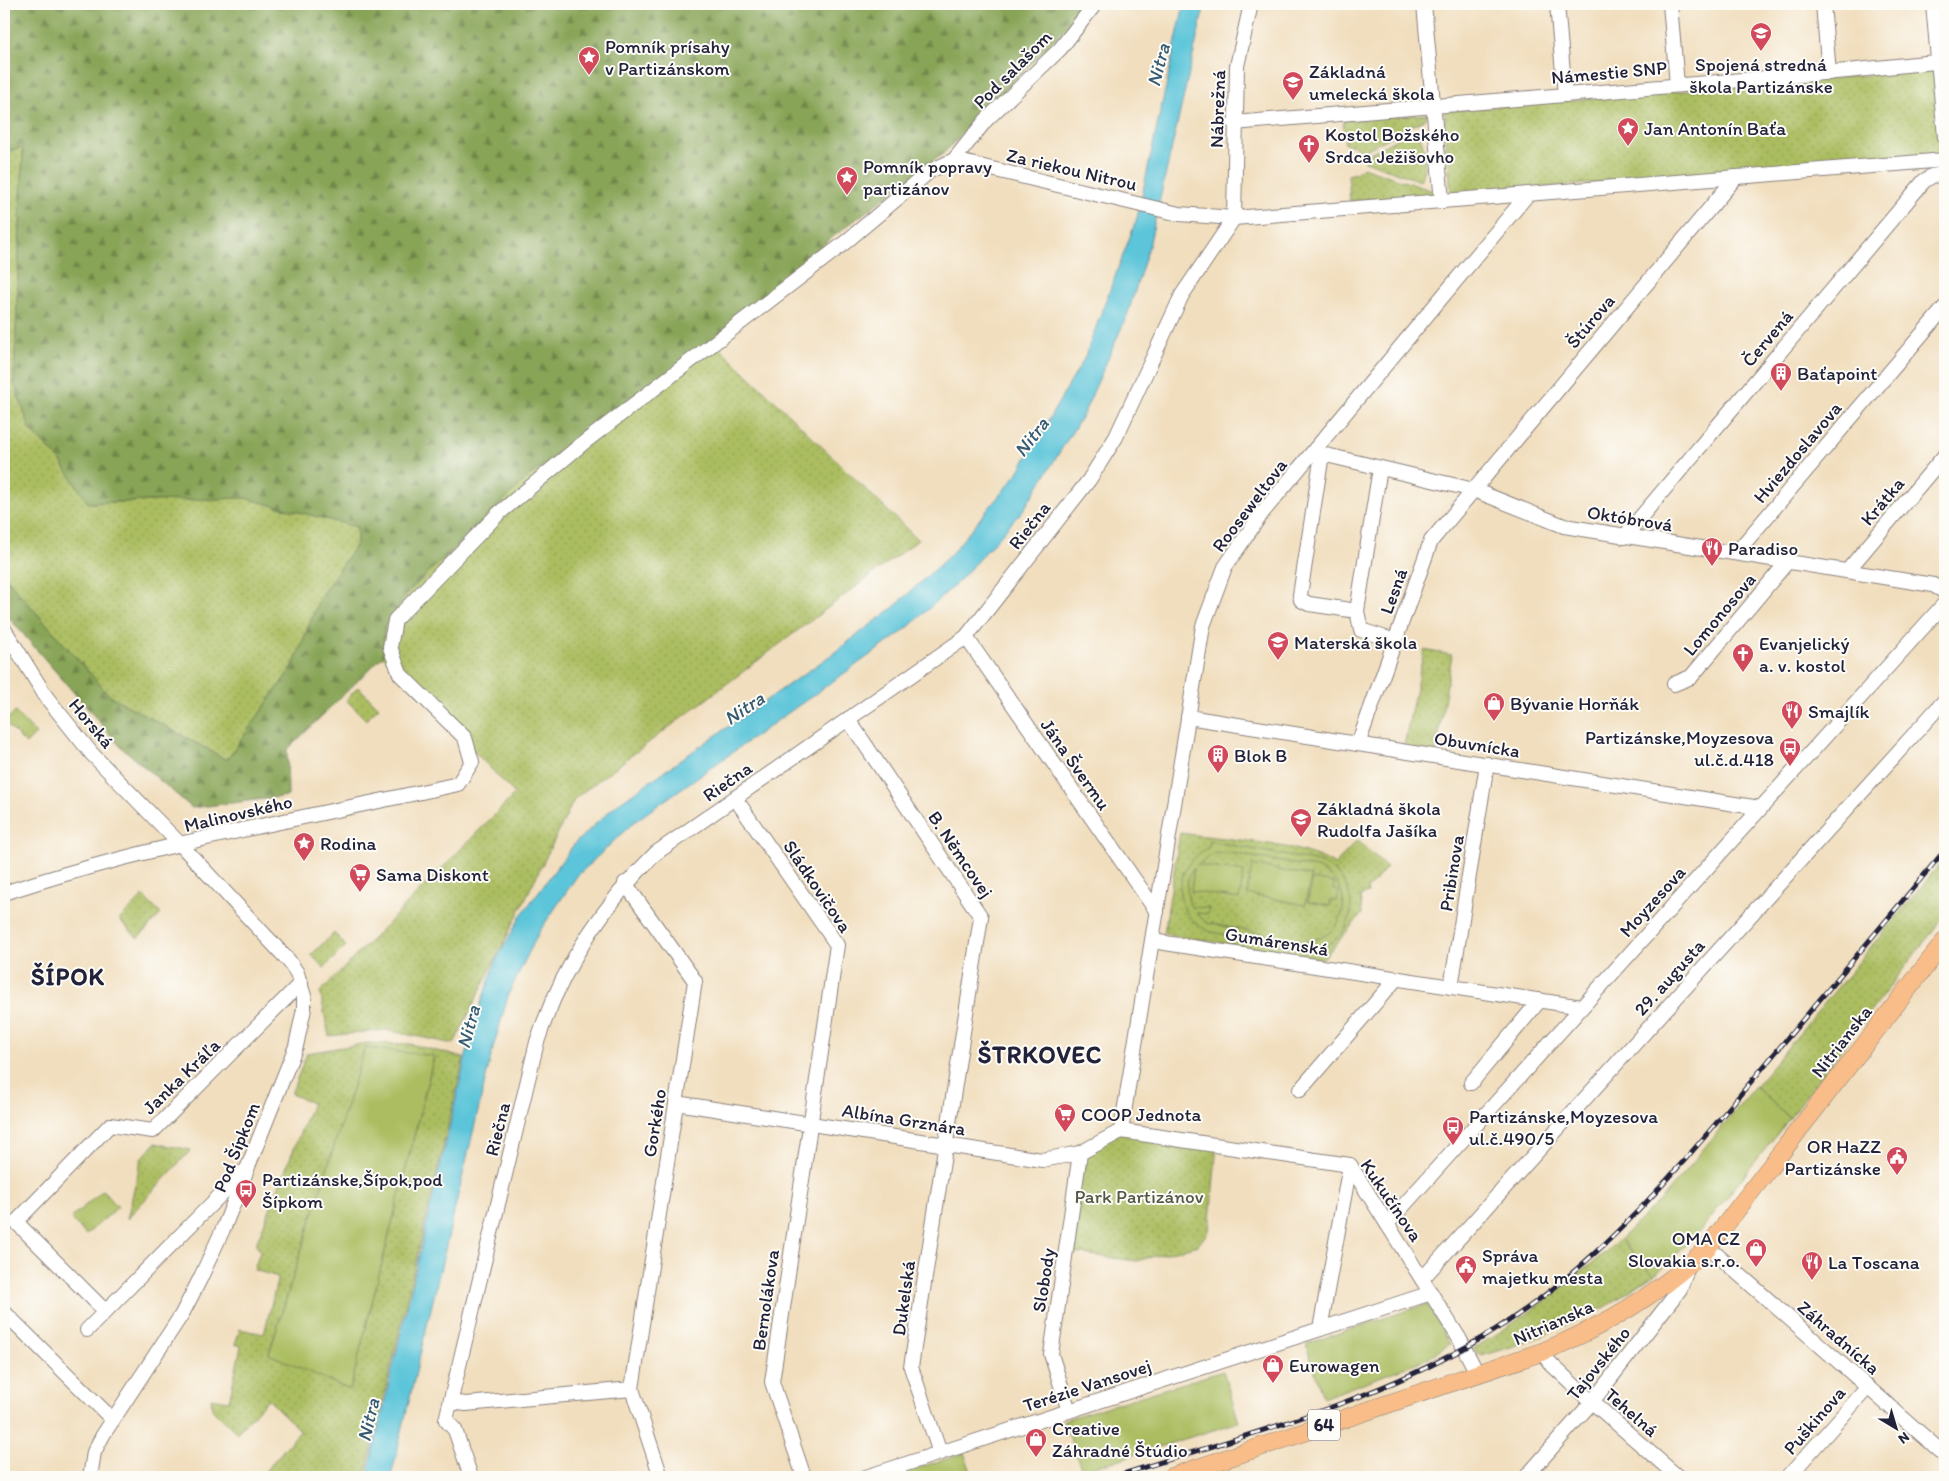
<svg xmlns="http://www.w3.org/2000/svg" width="1949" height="1481" font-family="Itim,sans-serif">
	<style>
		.grass { fill: url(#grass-dots); stroke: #66704e; fill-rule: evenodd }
		.forest { fill: url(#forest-firs); stroke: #556348 }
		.garden { fill: #abbd60; stroke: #66704e; fill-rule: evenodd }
		.water { fill: #5cc5d9; stroke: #3f748a }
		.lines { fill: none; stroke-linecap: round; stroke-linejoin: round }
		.minor-casing { stroke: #8a807c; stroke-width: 16 }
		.major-casing { stroke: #8a807c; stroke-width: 19 }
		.minor { stroke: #fff; stroke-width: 14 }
		.major { stroke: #f8bd88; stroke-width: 18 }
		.rail-casing { stroke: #22223b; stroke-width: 5 }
		.rail { stroke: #fdfcf7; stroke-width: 3; stroke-dasharray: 9; stroke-linecap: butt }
		.labels { text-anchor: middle; stroke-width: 4; stroke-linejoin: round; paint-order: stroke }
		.shield { fill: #fdfcf7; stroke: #646373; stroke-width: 1 }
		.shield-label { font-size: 18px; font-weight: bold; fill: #22223b }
		.poi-label { font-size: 19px; fill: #22223b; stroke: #fdfcf7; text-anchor: start }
		.street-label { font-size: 19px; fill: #22223b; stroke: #fdfcf7 }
		.park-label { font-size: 19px; fill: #525848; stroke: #fdfcf7 }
		.water-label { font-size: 20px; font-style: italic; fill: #365b72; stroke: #fdfcf7 }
		.district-label { font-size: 24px; font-weight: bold; letter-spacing: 1px; fill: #22223b; stroke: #fdfcf7 }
	</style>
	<defs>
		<pattern id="grass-dots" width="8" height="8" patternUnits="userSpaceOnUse" patternTransform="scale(1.25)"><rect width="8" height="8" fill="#abbd60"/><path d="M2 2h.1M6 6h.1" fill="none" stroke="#93a254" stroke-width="1.8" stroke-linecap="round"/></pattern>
		<pattern id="forest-firs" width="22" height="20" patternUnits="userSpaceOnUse" patternTransform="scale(1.25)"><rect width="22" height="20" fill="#88a456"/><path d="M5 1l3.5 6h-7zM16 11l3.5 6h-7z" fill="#6f8548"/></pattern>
	</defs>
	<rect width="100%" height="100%" fill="#fdfcf7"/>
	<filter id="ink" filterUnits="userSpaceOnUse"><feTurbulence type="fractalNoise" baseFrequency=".02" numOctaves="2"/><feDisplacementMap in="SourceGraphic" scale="10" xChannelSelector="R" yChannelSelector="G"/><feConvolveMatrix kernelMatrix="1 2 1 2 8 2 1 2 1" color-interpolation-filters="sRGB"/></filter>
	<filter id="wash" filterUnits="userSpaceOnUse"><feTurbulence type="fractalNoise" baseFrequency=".0096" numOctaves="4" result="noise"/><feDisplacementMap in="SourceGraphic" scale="20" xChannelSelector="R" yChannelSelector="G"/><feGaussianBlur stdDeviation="1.12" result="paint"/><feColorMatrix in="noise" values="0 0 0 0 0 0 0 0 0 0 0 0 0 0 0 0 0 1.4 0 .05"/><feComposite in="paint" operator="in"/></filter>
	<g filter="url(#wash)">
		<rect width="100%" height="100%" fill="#f1debe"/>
		<g class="grass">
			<path d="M1945,70V154L1451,195L1444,111L1917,71Z"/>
			<path d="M1427,114V118L1362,152L1356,146L1345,144L1343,120Z"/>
			<path d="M1416,129C1426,146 1428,162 1420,181L1365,161L1364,156Z"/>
			<path d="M23,148L14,383L30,429L60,460L88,503L245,498L357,527V543L320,597L293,666L227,760L110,696L4,576V151Z"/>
			<path d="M1363,167L1433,191V195L1350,201L1348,175L1356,173Z"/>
			<path d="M712,340L918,540L575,798L454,1044L385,1030L329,1036L320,992L515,794L383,656L384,626L408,592L528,477Z"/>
			<path d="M1424,650L1452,655L1434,761L1402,755Z"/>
			<path d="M358,687L379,707L366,720L346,700Z"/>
			<path d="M1180,833C1221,839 1302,842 1335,865L1357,840L1387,867L1367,890L1368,893L1360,896L1362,914L1323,959L1170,935L1164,933Z"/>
			<path d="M1945,858V915L1820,1077L1790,1118L1755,1087Z"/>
			<path d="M143,896L161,914L138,938L119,920Z"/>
			<path d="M334,933L346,946L324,968L311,955Z"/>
			<path d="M367,1043L410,1044L464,1058L365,1477H260L300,1431L268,1399L237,1433L212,1409L211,1398L229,1401L241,1346L235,1344L240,1329L264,1334L278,1277L254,1270L260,1251L256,1244L312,1103L291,1094L307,1053ZM365,1048L434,1057L350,1390L269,1353Z"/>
			<path d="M1121,1131L1217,1145L1209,1231L1198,1245L1136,1261L1067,1252L1080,1153Z"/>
			<path d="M155,1143L191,1150L127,1219L141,1159Z"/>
			<path d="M1620,1239L1654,1275L1604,1308L1527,1342L1482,1356L1473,1349C1527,1316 1573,1281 1620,1239Z"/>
		</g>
		<path class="forest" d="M4,4H1089L944,153L834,236L712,340L528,477L408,592L384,626L383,656L287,750L288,796L192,808L120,746L4,612V576L110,696L227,760L293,666L320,597L357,543V527L245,498L88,503L60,460L30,429L14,383L23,148L4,151Z"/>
		<g class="garden">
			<path d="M15,712L36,734L26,744L4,722Z"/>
			<path d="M1210,841L1319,862C1365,880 1360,944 1312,948C1301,950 1289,946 1278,944C1256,940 1233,936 1211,932C1169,915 1171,867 1209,847ZM1215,853H1231L1317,868C1358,886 1349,937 1305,942L1207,923L1196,913L1208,914L1209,908L1191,907C1186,894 1185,878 1194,868L1191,891L1239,899L1244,872L1197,865Z"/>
			<path d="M1252,865L1311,876L1305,905L1247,894Z"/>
			<path d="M1312,879L1334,883L1333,890L1339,891L1337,901L1331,900L1330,906L1308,902Z"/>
			<path d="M365,1048L434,1056L350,1390L269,1354Z"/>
			<path d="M1755,1087L1790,1118L1700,1231L1654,1275L1620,1239L1661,1200Z"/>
			<path d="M103,1190L118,1207L86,1235L71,1218Z"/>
			<path d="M1427,1304L1450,1344L1422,1361L1323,1398L1306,1344Z"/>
			<path d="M1223,1371L1239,1422L1082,1471L1063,1420Z"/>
			<path d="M964,1453L973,1477H890Z"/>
		</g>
		<path class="water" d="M1184,4H1205L1149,246L1128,313L1084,413L1024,509L959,581L904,631L634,822L577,876L539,932L509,993L493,1048L391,1477H367L474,1022L497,959L522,914L575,843L616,805L831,655L894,607L950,555L1017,474L1084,359L1137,218Z"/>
	</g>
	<g filter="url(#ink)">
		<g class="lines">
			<g class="minor-casing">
				<g id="minor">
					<path d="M1424,4L1442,202"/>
					<path d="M1557,4L1565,95"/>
					<path d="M1670,4L1677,85"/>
					<path d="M1823,4L1829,73"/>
					<path d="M1933,4L1945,137"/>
					<path d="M1234,123L1847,71L1945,61"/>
					<path d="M954,160L1179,214L1234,218L1945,160"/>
					<path d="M1316,448L1322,454L1474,490L1564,526L1933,585L1945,592"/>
					<path d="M1322,454L1300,595L1301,600L1309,604L1357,611"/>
					<path d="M1380,468L1357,611L1361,630L1395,641"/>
					<path d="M1624,537L1924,181L1932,176L1945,174"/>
					<path d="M1736,553L1945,307"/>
					<path d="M1848,570L1945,455"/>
					<path d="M4,629L47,698L92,754L181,845L289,961L297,973L304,996V1009L296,1046L224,1227L200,1279L182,1314L103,1435L94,1452L90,1477"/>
					<path d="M966,637L1157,912"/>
					<path d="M1674,684L1691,677L1788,561"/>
					<path d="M1188,717L1760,808"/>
					<path d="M848,719L981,917L911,1367L940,1453"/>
					<path d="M1358,744L1431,541L1736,177"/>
					<path d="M735,798L837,945L772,1382L804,1477"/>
					<path d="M625,883L695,981L632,1389L661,1477"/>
					<path d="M4,893C151,844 306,818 458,784L472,762L465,738L400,674L390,647L395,620L498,514L582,444L842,245L930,171L954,160L986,120L1060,49L1095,4"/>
					<path d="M1152,941L1582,1007"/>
					<path d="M1451,987L1487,764"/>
					<path d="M1471,1083L1540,1000"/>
					<path d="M1300,1090L1396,979"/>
					<path d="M676,1103L1042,1160L1080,1153L1121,1131"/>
					<path d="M1121,1131L1203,626L1225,567L1262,513L1528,194"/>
					<path d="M1121,1131L1350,1165L1459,1338L1478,1375"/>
					<path d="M1387,1224L1945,603"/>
					<path d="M1708,1247L1945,1455"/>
					<path d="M1422,1279L1945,700"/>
					<path d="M105,1311L16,1222L110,1125L153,1131L301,983"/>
					<path d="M4,1312L113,1420"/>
					<path d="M1320,1329L1350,1165"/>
					<path d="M87,1330L243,1172"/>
					<path d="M1542,1352L1550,1363L1582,1393L1678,1477"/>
					<path d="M450,1402L466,1404L632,1389"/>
					<path d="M1069,1411L1051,1354L1080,1153"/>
					<path d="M471,1477L455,1430L446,1420L537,1042C561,969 601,907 656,853L966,637L1089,480L1116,437L1182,295L1234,218L1237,66L1251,4"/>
					<path d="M866,1477L1431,1293"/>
					<path d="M1526,1477L1592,1402L1680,1289L1688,1266"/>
					<path d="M1788,1477L1868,1387"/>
				</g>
			</g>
			<g class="major-casing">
				<path id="major" d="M1171,1477L1542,1352C1605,1326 1659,1294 1708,1247L1945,941"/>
			</g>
			<use href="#minor" class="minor"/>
			<use href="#major" class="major"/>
			<g class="rail-casing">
				<path id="rail" d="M1114,1477C1237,1437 1368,1405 1480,1339C1594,1272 1672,1176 1755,1077C1818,1001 1882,926 1945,850"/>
			</g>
			<use href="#rail" class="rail"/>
		</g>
	</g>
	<defs>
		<g id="university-pin" transform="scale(1.125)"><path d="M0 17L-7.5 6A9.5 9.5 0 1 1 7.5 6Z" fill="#d1495b" stroke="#fdfcf7"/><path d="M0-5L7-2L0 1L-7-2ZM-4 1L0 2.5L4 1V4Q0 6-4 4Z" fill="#fff"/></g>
		<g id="sight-pin" transform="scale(1.125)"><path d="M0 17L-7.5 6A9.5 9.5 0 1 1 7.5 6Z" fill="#d1495b" stroke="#fdfcf7"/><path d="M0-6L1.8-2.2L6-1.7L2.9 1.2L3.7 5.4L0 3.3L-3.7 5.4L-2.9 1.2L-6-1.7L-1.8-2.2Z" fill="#fff"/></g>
		<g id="school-pin" transform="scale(1.125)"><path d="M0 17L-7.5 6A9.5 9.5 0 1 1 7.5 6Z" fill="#d1495b" stroke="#fdfcf7"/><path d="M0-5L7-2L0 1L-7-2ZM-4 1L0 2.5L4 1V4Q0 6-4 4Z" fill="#fff"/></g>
		<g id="church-pin" transform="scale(1.125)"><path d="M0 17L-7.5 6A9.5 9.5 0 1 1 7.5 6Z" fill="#d1495b" stroke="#fdfcf7"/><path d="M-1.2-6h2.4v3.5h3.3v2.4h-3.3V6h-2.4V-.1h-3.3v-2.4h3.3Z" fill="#fff"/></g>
		<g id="building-pin" transform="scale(1.125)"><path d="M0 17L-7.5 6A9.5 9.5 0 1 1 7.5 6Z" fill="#d1495b" stroke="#fdfcf7"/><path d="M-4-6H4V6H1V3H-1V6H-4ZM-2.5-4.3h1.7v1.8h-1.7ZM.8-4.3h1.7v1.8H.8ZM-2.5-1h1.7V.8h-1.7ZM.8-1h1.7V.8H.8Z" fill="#fff"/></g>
		<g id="restaurant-pin" transform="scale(1.125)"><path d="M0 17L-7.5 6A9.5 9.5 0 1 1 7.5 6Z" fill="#d1495b" stroke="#fdfcf7"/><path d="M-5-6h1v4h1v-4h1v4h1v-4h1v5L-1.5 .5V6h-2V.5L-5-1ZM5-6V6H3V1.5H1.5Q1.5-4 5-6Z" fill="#fff"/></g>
		<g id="shop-pin" transform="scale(1.125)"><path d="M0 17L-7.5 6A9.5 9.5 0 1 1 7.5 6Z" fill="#d1495b" stroke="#fdfcf7"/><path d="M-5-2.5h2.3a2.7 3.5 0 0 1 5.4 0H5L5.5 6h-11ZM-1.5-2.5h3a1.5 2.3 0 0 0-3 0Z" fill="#fff"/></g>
		<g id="bus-pin" transform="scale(1.125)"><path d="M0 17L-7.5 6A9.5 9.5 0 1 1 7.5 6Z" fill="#d1495b" stroke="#fdfcf7"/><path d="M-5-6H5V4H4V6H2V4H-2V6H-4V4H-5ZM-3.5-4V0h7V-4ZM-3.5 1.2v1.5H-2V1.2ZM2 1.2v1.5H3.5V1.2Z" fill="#fff"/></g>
		<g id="supermarket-pin" transform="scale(1.125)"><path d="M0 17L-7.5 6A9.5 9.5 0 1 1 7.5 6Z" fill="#d1495b" stroke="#fdfcf7"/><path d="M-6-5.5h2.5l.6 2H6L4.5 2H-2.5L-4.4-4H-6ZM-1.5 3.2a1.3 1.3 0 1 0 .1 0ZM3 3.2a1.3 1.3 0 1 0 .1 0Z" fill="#fff"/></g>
		<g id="civic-pin" transform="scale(1.125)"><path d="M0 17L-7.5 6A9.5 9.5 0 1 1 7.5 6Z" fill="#d1495b" stroke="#fdfcf7"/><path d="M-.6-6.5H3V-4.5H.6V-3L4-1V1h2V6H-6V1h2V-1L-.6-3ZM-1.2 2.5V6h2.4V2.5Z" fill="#fff"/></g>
	</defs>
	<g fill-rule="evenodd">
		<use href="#university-pin" x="1761" y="33"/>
		<use href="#sight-pin" x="589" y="57"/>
		<use href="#school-pin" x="1293" y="82"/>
		<use href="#sight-pin" x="1628" y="128"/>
		<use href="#church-pin" x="1309" y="145"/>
		<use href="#sight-pin" x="847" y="177"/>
		<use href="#building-pin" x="1781" y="373"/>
		<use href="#restaurant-pin" x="1712" y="548"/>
		<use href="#school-pin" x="1278" y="642"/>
		<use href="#church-pin" x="1743" y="654"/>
		<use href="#shop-pin" x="1494" y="703"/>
		<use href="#restaurant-pin" x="1792" y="711"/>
		<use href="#bus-pin" x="1790" y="748"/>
		<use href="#building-pin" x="1218" y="755"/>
		<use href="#school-pin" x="1301" y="819"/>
		<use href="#sight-pin" x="304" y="843"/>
		<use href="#supermarket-pin" x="360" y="874"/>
		<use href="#supermarket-pin" x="1065" y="1114"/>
		<use href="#bus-pin" x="1453" y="1127"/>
		<use href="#civic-pin" x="1897" y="1157"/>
		<use href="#bus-pin" x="246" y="1190"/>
		<use href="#shop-pin" x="1756" y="1249"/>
		<use href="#restaurant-pin" x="1812" y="1262"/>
		<use href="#civic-pin" x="1466" y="1266"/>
		<use href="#shop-pin" x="1273" y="1365"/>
		<use href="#shop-pin" x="1036" y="1439"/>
	</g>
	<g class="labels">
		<rect class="shield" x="1308" y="1409.5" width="32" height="31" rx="4"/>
		<g class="shield-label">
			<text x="1324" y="1431">64</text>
		</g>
		<g class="poi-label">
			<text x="605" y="53">Pomník prísahy<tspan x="605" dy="22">v Partizánskom</tspan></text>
			<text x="1761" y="71" text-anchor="middle">Spojená stredná<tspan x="1761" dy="22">škola Partizánske</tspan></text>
			<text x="1309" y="78">Základná<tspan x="1309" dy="22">umelecká škola</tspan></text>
			<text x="1644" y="135">Jan Antonín Baťa</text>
			<text x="1325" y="141">Kostol Božského<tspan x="1325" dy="22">Srdca Ježišovho</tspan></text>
			<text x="863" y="173">Pomník popravy<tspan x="863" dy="22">partizánov</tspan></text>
			<text x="1797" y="380">Baťapoint</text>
			<text x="1728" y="555">Paradiso</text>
			<text x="1294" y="649">Materská škola</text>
			<text x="1759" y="650">Evanjelický<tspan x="1759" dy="22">a. v. kostol</tspan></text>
			<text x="1510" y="710">Bývanie Horňák</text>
			<text x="1808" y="718">Smajlík</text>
			<text x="1774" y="744" text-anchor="end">Partizánske,Moyzesova<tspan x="1774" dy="22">ul.č.d.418</tspan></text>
			<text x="1234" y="762">Blok B</text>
			<text x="1317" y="815">Základná škola<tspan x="1317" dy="22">Rudolfa Jašíka</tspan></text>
			<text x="320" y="850">Rodina</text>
			<text x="376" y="881">Sama Diskont</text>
			<text x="1081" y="1121">COOP Jednota</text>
			<text x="1469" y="1123">Partizánske,Moyzesova<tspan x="1469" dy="22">ul.č.490/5</tspan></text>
			<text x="1881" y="1153" text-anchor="end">OR HaZZ<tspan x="1881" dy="22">Partizánske</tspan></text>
			<text x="262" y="1186">Partizánske,Šípok,pod<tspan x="262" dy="22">Šípkom</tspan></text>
			<text x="1740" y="1245" text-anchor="end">OMA CZ<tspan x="1740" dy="22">Slovakia s.r.o.</tspan></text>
			<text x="1482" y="1262">Správa<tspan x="1482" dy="22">majetku mesta</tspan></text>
			<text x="1828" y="1269">La Toscana</text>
			<text x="1289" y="1372">Eurowagen</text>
			<text x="1052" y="1435">Creative<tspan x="1052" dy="22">Záhradné Štúdio</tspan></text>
		</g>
		<g class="street-label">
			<text transform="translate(1012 69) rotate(-45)" y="7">Pod salašom</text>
			<text transform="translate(1609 72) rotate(-5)" y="7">Námestie SNP</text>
			<text transform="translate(1217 109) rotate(-88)" y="7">Nábrežná</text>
			<text transform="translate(1072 169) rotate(13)" y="7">Za riekou Nitrou</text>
			<text transform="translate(1590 321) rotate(-50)" y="7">Štúrova</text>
			<text transform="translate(1767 338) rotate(-50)" y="7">Červená</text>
			<text transform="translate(1797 452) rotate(-50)" y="7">Hviezdoslavova</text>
			<text transform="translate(1882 501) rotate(-50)" y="7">Krátka</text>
			<text transform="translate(1249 505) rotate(-53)" y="7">Rooseweltova</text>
			<text transform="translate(1630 518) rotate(9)" y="7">Októbrová</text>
			<text transform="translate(1029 525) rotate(-52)" y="7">Riečna</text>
			<text transform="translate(1393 591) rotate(-70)" y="7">Lesná</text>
			<text transform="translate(1719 614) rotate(-50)" y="7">Lomonosova</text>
			<text transform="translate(92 723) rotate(50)" y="7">Horská</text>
			<text transform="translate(1477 744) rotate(9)" y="7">Obuvnícka</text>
			<text transform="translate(1076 764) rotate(55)" y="7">Jána Švermu</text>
			<text transform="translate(727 781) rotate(-35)" y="7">Riečna</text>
			<text transform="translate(238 813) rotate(-13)" y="7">Malinovského</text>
			<text transform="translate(961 854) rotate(56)" y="7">B. Němcovej</text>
			<text transform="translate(1451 873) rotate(-81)" y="7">Pribinova</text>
			<text transform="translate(818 886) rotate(56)" y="7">Sládkovičova</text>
			<text transform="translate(1652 901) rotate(-48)" y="7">Moyzesova</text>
			<text transform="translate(1277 941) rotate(9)" y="7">Gumárenská</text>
			<text transform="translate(1669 977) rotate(-48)" y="7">29. augusta</text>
			<text transform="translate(1841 1041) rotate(-52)" y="7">Nitrianska</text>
			<text transform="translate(181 1076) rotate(-44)" y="7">Janka Kráľa</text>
			<text transform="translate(904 1119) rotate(9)" y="7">Albína Grznára</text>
			<text transform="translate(654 1123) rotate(-81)" y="7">Gorkého</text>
			<text transform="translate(497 1129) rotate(-76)" y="7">Riečna</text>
			<text transform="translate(236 1147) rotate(-68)" y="7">Pod Šípkom</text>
			<text transform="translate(1392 1200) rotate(56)" y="7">Kukučínova</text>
			<text transform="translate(1043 1280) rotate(-81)" y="7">Slobody</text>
			<text transform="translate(903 1298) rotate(-82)" y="7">Dukelská</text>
			<text transform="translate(765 1300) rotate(-82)" y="7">Bernolákova</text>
			<text transform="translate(1553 1322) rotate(-24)" y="7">Nitrianska</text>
			<text transform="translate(1839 1337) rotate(41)" y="7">Záhradnícka</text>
			<text transform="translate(1598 1363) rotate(-51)" y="7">Tajovského</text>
			<text transform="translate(1087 1385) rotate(-18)" y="7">Terézie Vansovej</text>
			<text transform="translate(1632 1412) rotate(41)" y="7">Tehelná</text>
			<text transform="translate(1814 1420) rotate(-49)" y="7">Puškinova</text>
		</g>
		<g class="park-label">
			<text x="1139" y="1203">Park Partizánov</text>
		</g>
		<g class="water-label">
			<text transform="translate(1158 65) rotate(-76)" y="7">Nitra</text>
			<text transform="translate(1031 437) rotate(-53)" y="7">Nitra</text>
			<text transform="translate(744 708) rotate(-34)" y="7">Nitra</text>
			<text transform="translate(468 1027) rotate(-75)" y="7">Nitra</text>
			<text transform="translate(368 1420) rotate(-77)" y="7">Nitra</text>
		</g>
		<g class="district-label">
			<text x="68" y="985">ŠÍPOK</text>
			<text x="1040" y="1063">ŠTRKOVEC</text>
		</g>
	</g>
	<rect width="1949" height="1481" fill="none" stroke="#fdfcf7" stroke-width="20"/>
	<g transform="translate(1896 1428) rotate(142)" stroke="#fdfcf7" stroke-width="4" paint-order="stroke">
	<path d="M0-4L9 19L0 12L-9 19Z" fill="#22223b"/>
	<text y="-8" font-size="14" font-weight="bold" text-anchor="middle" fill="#22223b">N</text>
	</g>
</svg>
